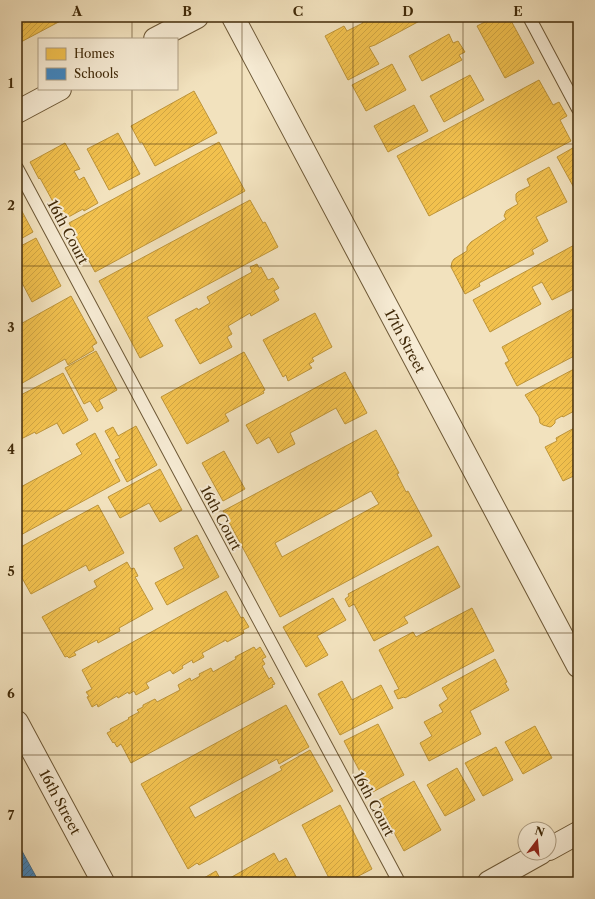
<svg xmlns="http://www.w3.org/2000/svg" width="595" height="899" font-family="'Libre Caslon Text',serif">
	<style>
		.homes { fill: url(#homes-hatch); stroke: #bd9439; fill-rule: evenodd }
		.schools { fill: url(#schools-hatch); stroke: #406c8d }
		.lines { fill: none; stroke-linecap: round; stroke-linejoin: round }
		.service-casing { stroke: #6d5836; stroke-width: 14 }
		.minor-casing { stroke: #6d5836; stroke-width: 24 }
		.tertiary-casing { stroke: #6d5836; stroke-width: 24 }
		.service { stroke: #f7ecd5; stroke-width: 12 }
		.minor { stroke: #f7ecd5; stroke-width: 22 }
		.tertiary { stroke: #f7ecd5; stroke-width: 22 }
		.grid { fill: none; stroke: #412a09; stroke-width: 1; stroke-opacity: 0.55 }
		.labels { text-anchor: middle; stroke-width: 4; stroke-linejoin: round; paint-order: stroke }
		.street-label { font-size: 14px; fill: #412a09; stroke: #f7ecd5 }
		.neatline { fill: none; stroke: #412a09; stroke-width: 1.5 }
		.grid-label { font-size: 13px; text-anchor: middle; font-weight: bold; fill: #412a09 }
	</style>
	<defs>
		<pattern id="homes-hatch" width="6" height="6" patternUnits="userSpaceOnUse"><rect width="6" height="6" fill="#f2c14e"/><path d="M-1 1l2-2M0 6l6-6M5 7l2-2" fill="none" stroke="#d1a643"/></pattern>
		<pattern id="schools-hatch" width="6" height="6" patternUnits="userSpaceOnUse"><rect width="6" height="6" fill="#3f88c5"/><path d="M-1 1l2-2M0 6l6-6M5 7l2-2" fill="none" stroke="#366f9e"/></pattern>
	</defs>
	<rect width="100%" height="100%" fill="#f2e2be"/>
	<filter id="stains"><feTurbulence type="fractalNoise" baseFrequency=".005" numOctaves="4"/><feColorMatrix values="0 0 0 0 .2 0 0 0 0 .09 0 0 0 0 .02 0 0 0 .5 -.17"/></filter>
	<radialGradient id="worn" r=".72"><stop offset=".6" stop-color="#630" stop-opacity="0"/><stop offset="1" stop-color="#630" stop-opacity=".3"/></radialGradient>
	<g class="homes">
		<path d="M17,17H68L19,43L20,45L17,46Z"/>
		<path d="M360,17H427L375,45L369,47L379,64L348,80L325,36L344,26L347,31L363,23Z"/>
		<path d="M495,17H509L534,63L505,78L477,26Z"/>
		<path d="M449,34L453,43L458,41L465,52L459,55L462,60L422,81L409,56Z"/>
		<path d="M392,64L406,90L366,111L352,85Z"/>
		<path d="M470,75L484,100L444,122L430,96Z"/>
		<path d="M539,80L553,105L559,102L567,116L560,120L571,141L429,216L397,156Z"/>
		<path d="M194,91L217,133L155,166L142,142L140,143L131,126Z"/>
		<path d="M414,105L428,131L388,152L374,126Z"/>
		<path d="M118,133L140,174L109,190L87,149Z"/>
		<path d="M219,142L245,191L95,272L69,223Z"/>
		<path d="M65,143L80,169L74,171L79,180L84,177L98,203L84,211L83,209L63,220L40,178L39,179L30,162Z"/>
		<path d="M578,145V195L557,157Z"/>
		<path d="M549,167L567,202L536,217L548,241L532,250L534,254L479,283L480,286L465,294L451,267L452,262L454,259L467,251V247L471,242L506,219L504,216L506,211L518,204L516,200V194L518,192L530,186L527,179Z"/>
		<path d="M250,200L263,223L265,222L278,247L147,317L163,346L140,358L99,281Z"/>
		<path d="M17,202L33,232L17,241Z"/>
		<path d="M36,238L61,286L32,302L17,273V248Z"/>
		<path d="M578,243V287L552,300L542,282L532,287L541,304L490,332L473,300Z"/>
		<path d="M257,264L259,268L261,267L268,280L273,278L279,288L274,291L279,300L251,316L250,313L228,326L232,334L227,337L232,347L200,364L175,320L197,308L198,310L210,303L207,297L252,272L250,267Z"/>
		<path d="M71,296L97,343L92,346L94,350L68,365L65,359L17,386V326Z"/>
		<path d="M578,306V354L517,386L505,363L509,361L502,347Z"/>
		<path d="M315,313L332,347L312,358L314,361L309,364L312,368L288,381L286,375L283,377L263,340Z"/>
		<path d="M96,351L117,390L99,400L103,408L97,412L90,401L84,404L65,368Z"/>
		<path d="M244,352L265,390L263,391L264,393L225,414L229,421L187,444L161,397Z"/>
		<path d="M576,368L578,372V409L563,417L562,416L555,420V423L552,426L550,427L543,425L540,423L539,417L525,395Z"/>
		<path d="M345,372L367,413L345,424L336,408L290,433L295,444L278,453L269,437L257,444L246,425Z"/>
		<path d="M63,373L88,420L63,434L57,423L36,434L35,432L17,441V397Z"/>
		<path d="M136,426L157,465L127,482L115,460L120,458L105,431L113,427L118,436Z"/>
		<path d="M576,427L578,431V474L563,481L545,447L557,441L556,438Z"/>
		<path d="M376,430L399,473L397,474L406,492L408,491L432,536L280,617L223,511ZM371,491L379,504L282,557L275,543Z"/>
		<path d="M95,433L120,481L17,537V489L82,454L76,444Z"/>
		<path d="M224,451L245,489L223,501L202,463Z"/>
		<path d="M160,469L182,510L160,522L149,503L120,518L108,497Z"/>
		<path d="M98,505L124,553L89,571L86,565L31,594L17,569V549Z"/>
		<path d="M197,535L219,577L167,605L155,583L184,568L174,548Z"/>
		<path d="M438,546L460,587L404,617L408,623L374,641L354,604L349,607L345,599L349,596L348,594Z"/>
		<path d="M127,562L131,569L134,568L138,576L135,577L153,609L119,628L120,631L98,643L97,640L74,652L76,655L69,658L67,656L65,657L42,617L97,587L94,581Z"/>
		<path d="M226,591L241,618L243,617L249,627L243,630L244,633L227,642L226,640L202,653L204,657L193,663L192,660L182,666L183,668L173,674L170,670L146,683L149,688L136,695L134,691L129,694L128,692L118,698L117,696L98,707L97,704L92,707L87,697L89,696L86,692L92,689L82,670Z"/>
		<path d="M333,598L346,620L317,636L328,655L306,667L283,627Z"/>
		<path d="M472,608L494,651L405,698L404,697L398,699L394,691L399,689L379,650L413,632L416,637Z"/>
		<path d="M254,647L256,650L260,647L266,657L262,659L265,664L262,666L269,679L271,677L275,684L272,685L273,687L131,763L121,744L117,747L114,742L113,743L107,733L111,731L110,729L129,719L128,718L139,712L137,710L143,707V705L155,699L157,702L180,690L178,685L190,678L191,681L200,676L199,674L211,668L213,672L236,659L235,657Z"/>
		<path d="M495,659L507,682L505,683L509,690L470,711L481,734L429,761L420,743L432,736L424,722L443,712L439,705L448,699L442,688Z"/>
		<path d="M342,681L352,700L381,685L393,708L340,735L318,694Z"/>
		<path d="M286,705L309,747L279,764L277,759L189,807L195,818L282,770L280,767L310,750L333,791L199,865L197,863L188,869L141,784Z"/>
		<path d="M378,724L404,775L371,793L344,741Z"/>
		<path d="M535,726L552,758L523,774L505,742Z"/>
		<path d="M496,747L513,780L483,796L465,763Z"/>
		<path d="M457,768L475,800L445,816L427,785Z"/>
		<path d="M414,781L441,830L404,851L377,801Z"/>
		<path d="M340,805L372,869L347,882H331L302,825Z"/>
		<path d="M274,853L279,862L286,858L299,882H223Z"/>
		<path d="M216,871L222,882H197Z"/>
	</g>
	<path class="schools" d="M17,842L39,882H17Z"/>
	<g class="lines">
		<g class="service-casing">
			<g id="service">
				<path d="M529,17L578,109"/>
				<path d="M17,168L399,882"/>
			</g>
		</g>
		<g class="minor-casing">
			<g id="minor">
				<path d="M155,39L197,17"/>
				<path d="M17,112L60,89"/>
				<path d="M17,722L103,882"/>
				<path d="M549,849L578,833"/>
				<path d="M489,882L541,853"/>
			</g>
		</g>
		<g class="tertiary-casing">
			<path id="tertiary" d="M233,17L578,666"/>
		</g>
		<use href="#service" class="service"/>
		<use href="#minor" class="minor"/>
		<use href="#tertiary" class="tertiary"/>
	</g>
	<path class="grid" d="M132,17V39M242,17V882M353,17V882M463,17V882M132,89V882M17,144H578M17,266H578M17,388H578M17,511H578M17,633H578M17,755H578"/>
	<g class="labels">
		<g class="street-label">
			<text transform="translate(68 232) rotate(62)" y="5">16th Court</text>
			<text transform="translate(405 341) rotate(62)" y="5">17th Street</text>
			<text transform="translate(221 518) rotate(62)" y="5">16th Court</text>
			<text transform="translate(60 802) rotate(62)" y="5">16th Street</text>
			<text transform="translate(374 804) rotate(62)" y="5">16th Court</text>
		</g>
	</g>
	<rect width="595" height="899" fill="none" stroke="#f2e2be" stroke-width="44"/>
	<rect x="38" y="38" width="140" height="52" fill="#f7ecd5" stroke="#ae9e83"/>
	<rect x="46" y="48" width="20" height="12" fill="#f2c14e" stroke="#ae9e83"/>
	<text x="74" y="58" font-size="12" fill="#412a09">Homes</text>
	<rect x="46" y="68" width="20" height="12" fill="#3f88c5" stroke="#ae9e83"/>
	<text x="74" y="78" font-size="12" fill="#412a09">Schools</text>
	<g transform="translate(537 841) rotate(16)"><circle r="19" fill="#f7ecd5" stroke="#ae9e83"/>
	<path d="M0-3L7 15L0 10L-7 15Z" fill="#8f2418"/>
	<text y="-6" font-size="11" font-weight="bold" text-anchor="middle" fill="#412a09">N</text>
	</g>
	<rect x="22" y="22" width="551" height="855" class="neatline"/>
	<g class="grid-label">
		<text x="77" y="16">A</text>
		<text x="187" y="16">B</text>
		<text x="298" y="16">C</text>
		<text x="408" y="16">D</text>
		<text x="518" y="16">E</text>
		<text x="11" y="88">1</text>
		<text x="11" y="210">2</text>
		<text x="11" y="332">3</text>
		<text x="11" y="454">4</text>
		<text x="11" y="576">5</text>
		<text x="11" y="698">6</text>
		<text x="11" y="820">7</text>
	</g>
	<rect width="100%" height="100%" filter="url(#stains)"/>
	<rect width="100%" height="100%" fill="url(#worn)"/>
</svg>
